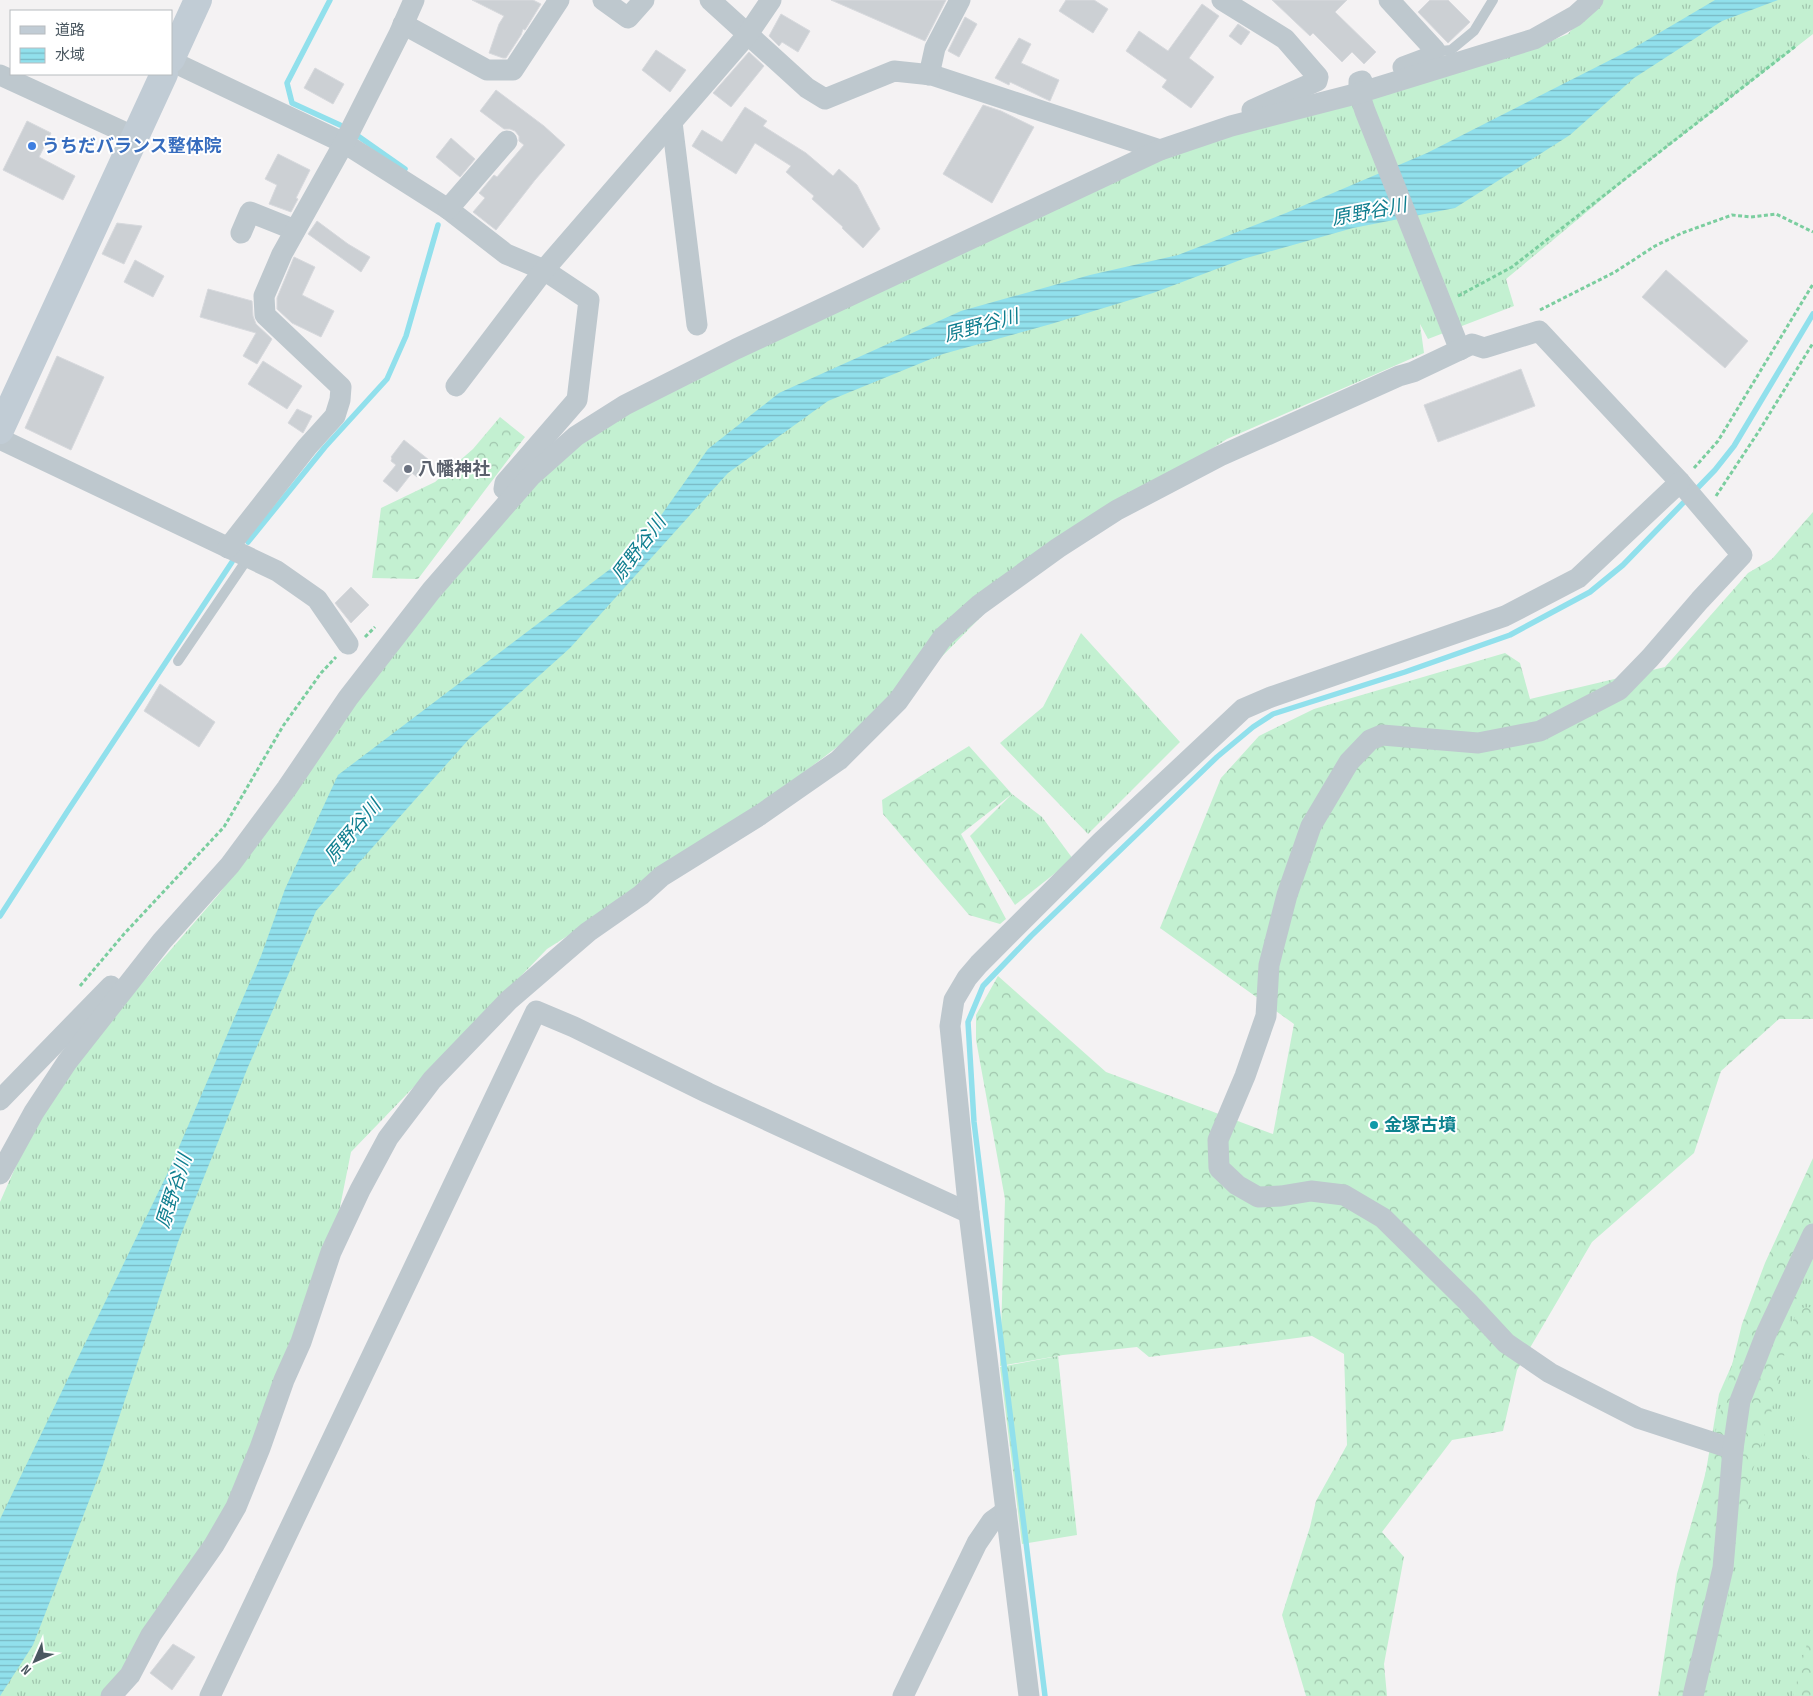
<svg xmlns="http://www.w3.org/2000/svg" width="1813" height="1696" font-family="'Sofia Sans Condensed','Noto Sans JP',sans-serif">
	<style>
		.grass { fill: url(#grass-tufts) }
		.forest { fill: url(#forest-crowns) }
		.garden { fill: #c3f0d1 }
		.water { fill: url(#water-rules) }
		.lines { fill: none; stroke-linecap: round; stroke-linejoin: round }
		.stream { stroke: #91e0ec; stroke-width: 5.5 }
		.building { fill: #ccd0d4; stroke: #d7d9dd }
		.path { stroke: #7bce9f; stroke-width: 3; stroke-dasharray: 4 2.5; stroke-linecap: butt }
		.lane { stroke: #bec8ce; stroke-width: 10 }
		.street { stroke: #bec8ce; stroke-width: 21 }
		.secondary { stroke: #c1ccd5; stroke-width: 28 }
		.shop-dot { fill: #3f7fe0; stroke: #fff; stroke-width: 2 }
		.worship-dot { fill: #6b7280; stroke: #fff; stroke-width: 2 }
		.culture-dot { fill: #0f9aa8; stroke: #fff; stroke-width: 2 }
		.labels { text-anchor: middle; stroke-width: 4; stroke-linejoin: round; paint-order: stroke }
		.shop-label { font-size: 18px; font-weight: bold; fill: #366cbe; stroke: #fff; text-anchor: start }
		.worship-label { font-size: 18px; font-weight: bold; fill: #5b616d; stroke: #fff; text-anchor: start }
		.culture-label { font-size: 18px; font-weight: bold; fill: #0d838f; stroke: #fff; text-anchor: start }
		.water-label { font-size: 19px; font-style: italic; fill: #0f7e8f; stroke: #fff }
	</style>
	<defs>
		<pattern id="grass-tufts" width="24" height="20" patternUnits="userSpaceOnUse" patternTransform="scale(1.25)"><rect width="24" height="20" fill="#c3f0d1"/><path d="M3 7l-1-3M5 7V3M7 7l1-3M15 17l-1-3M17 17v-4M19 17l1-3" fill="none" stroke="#a0c5ad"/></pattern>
		<pattern id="forest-crowns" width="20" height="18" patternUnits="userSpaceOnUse" patternTransform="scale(1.25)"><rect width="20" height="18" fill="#c3f0d1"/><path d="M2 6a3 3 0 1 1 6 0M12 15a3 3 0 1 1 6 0" fill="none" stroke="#a0c5ad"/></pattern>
		<pattern id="water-rules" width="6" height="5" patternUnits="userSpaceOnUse" patternTransform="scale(1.25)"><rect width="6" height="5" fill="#91e0ec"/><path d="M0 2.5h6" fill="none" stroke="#78b8c3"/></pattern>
	</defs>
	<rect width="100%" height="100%" fill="#f4f2f3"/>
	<g class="grass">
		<path d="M1598,0H1813V34L1629,177L1506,279L1514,306L1428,339L1420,324L1424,353L1227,439L1030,567L898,701L692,857L547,949L351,1152L331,1252L231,1514L113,1696H0V1202L31,1132L79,1047L148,976L219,894L352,703L561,449L651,392L1160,150L1538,46L1568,34Z"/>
		<path d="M1081,633L1180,742L1088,834L1000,743L1043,707Z"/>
		<path d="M1012,794L1042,817L1073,859L1015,905L970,836Z"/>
		<path d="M1813,1180V1696H1668L1719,1394Z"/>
		<path d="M1058,1356L1077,1535L1022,1544L1000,1367Z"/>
	</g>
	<g class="forest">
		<path d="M500,417L525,437L418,579L372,578L381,508L435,482L473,449Z"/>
		<path d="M1813,512V1019H1779L1721,1071L1694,1153L1592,1242L1517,1370L1503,1431L1452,1440L1382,1532L1404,1557L1384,1664L1387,1696H1306L1282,1615L1310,1527L1316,1501L1347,1445L1344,1354L1312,1336L1149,1357L1137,1347L1063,1355L1000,1366L1005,1199L976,1040V1015L998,976L1106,1072L1273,1134L1294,1024L1160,928L1221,778L1259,736L1314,709L1505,653L1520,663L1530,699L1665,667L1748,573L1772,559Z"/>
		<path d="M969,746L1012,794L961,834L1006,919L1000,924L969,915L883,814L882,800Z"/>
		<path d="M1813,1158V1243L1808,1265L1790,1317L1786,1341L1798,1308L1813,1307V1355L1786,1346L1781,1372L1769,1421L1748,1485L1751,1501L1745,1516L1726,1544L1733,1561L1727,1607L1721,1641L1706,1696H1658L1677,1574L1704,1479L1742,1324L1765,1263Z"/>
		<path d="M1813,1621V1690L1810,1696H1793Z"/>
	</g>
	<path class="garden" d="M1810,1393H1813V1460C1807,1459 1805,1454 1801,1450C1785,1433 1796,1407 1810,1393Z"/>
	<path class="water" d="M1715,0H1778L1722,21L1634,78L1570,135L1455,208L1353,228L1243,259L1153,293L1051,324L943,354L828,401L728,473L570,648L469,739L316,911L248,1067L178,1242L103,1465L33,1645L0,1696V1519L170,1168L261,956L285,889L338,775L638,548L708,449L779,393L961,311L1090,275L1178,255L1286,213L1427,153L1632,49Z"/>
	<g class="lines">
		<g class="stream">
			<path d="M330,0L287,83L292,103L340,125"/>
			<path d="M358,136L405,169"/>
			<path d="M248,542L325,447L387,379L406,336L438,225"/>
			<path d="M0,916L67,812L232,562"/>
			<path d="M1045,1696L974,1122L968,1022L983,986L1031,936L1217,757L1253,727L1273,714L1405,672L1510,635L1590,592L1623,565L1715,470L1734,446L1813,314"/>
		</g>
	</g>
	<g class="building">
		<path d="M472,0H533L541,4L525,30L523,29L521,35L506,58H503L489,53L499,24L504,16Z"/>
		<path d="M831,0H946L925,41Z"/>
		<path d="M1066,0H1094L1108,9L1093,33L1059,11Z"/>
		<path d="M1272,0H1347L1335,12L1376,52L1364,64L1352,52L1342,62L1313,33L1310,36Z"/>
		<path d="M1430,0H1448L1470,22L1448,43L1418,12Z"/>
		<path d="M1202,4L1219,16L1189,58L1214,77L1191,108L1162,87L1167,80L1126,51L1139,31L1168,51Z"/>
		<path d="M781,14L810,31L798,52L782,42L779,46L769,36Z"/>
		<path d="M965,17L977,24L959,57L948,51Z"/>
		<path d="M1238,24L1250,32L1241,45L1229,36Z"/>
		<path d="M1019,38L1031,44L1021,63L1059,80L1050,101L1010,82L1009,85L995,78Z"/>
		<path d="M656,50L686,70L670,92L642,70Z"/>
		<path d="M749,52L764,66L731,107L713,93Z"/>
		<path d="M315,68L344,84L333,104L304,88Z"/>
		<path d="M496,90L544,126L565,145L535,180L496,230L473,212L485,198L479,193L494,175L497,177L524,145L519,141V136L515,131L510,129H504L480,111Z"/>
		<path d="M983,105L1001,111L1034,127L992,203L943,174Z"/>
		<path d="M745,107L767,121L763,126L806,153L833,176L839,169L857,185L880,229L863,248L842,228L843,227L812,199L814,196L786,172L791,166L755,143L736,174L692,146L702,130L722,142Z"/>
		<path d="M27,121L51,133L39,157L75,176L63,200L3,170Z"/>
		<path d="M451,138L475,159L460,177L436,157Z"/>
		<path d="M278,154L310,170L296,198L298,199L291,212L269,204L277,185L265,179Z"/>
		<path d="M317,221L348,244L370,257L361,272L308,234Z"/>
		<path d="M117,223L142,226L124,264L102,254Z"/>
		<path d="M294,257L315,267L302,295L334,311L321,337L292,323L277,309V298Z"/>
		<path d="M135,260L164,276L153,297L124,282Z"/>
		<path d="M1666,270L1748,341L1725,368L1642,297Z"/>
		<path d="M208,289L252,301L253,316L256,324L272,339L257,364L243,356L256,333L200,317Z"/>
		<path d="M57,356L104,377L71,450L25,428Z"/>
		<path d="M263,361L302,386L287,409L248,384Z"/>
		<path d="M1521,369L1535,406L1438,442L1424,405Z"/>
		<path d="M297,409L312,416L303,433L288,423Z"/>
		<path d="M404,440L429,460L417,477L412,473L397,492L383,481L396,465L391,461L392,458L391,457Z"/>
		<path d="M351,587L369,605L351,623L335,603Z"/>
		<path d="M160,684L215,722L199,747L144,711Z"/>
		<path d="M173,1644L195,1657L172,1690L150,1673Z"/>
	</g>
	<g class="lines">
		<g class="path">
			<path d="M1458,296L1512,267L1797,45"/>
			<path d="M1540,310L1615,272L1655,246L1682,233L1732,215L1751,217L1776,214L1813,232"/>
			<path d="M1694,468L1718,441L1813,284"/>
			<path d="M1716,496L1759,431L1813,343"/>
			<path d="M365,637L375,627"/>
			<path d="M80,986L124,934L224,827L283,726L321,673L336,657"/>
		</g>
		<g class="lane">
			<path d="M1433,52L1451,50L1474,31L1493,0"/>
			<path d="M178,661L248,558"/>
		</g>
		<g class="street">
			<path d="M603,0L628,18L644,0"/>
			<path d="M710,0L807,88L825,99L894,71L932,75L1160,150"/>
			<path d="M1222,0L1285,39L1318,77L1317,81L1252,110"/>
			<path d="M1389,0L1435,50L1427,58L1403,67"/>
			<path d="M403,24L487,70H513L559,0"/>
			<path d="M171,61L344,143L448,209L506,254L544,270L589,300L577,400L505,483L504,489"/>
			<path d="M0,75L135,137"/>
			<path d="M929,75L935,48L960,0"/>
			<path d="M1362,81L1359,82V93L1365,111L1460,350"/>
			<path d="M672,122L697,325"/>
			<path d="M448,209L507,141"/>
			<path d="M241,233L250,212L295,230"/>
			<path d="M456,386L544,270L748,34L771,0"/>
			<path d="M0,439L277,571L317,599L348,644"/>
			<path d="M228,548L307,447L335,416L340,400L341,387L265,315L264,296L282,254L344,143L399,34L414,0"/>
			<path d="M0,1100L111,986"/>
			<path d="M0,1174L34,1112L67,1062L162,941L230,865L287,788L348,698L431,591L530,477L576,436L625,405L736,349L1160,150L1231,126L1359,93L1534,39L1575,16L1593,0"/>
			<path d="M111,1696L130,1675L151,1635L214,1545L236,1507L260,1448L284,1380L301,1342L331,1252L360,1190L388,1138L432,1080L509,1000L588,932L641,895L662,876L760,815L839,760L898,701L943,637L979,605L1058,548L1117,510L1220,456L1399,376L1413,372L1472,344L1484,348L1539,331L1680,482L1742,555L1700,600L1650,658L1619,690L1540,731L1478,743L1382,735L1370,740L1349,762L1311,826L1287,895L1269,965L1266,1016L1245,1076L1218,1140L1219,1168L1237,1185L1258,1197L1281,1196L1311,1191L1344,1195L1383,1218L1468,1302L1506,1343L1550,1373L1638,1418L1733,1449"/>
			<path d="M210,1696L536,1011L574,1027L708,1093L969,1213"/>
			<path d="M903,1696L977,1543L992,1521L1006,1511"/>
			<path d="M1029,1696L969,1213L950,1026L954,1000L967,978L979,964L1101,842L1243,709L1271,697L1505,616L1578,578L1680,482"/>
			<path d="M1693,1696L1723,1568L1733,1449L1740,1401L1766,1334L1813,1234"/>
		</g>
		<g class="secondary">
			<path d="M171,59L198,0"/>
			<path d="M0,430L164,74"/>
		</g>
	</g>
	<circle class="shop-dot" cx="32" cy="146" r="5"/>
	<circle class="worship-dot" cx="408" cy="469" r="5"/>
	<circle class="culture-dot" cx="1374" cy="1125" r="5"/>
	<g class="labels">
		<g class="shop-label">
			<text x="42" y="152">うちだバランス整体院</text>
		</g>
		<g class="worship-label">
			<text x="418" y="475">八幡神社</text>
		</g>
		<g class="culture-label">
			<text x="1384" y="1131">金塚古墳</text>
		</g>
		<g class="water-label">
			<text transform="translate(1369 211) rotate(-11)" y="7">原野谷川</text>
			<text transform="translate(981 325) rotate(-15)" y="7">原野谷川</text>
			<text transform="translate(638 548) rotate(-53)" y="7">原野谷川</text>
			<text transform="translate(352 831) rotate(-50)" y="7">原野谷川</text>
			<text transform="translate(173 1191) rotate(-72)" y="7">原野谷川</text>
		</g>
	</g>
	<rect x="10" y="10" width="162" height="65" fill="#ffffff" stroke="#b7bcbf"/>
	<rect x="20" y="26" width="25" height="8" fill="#c1ccd5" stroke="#b7bcbf"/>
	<text x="55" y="35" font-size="15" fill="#4a5760">道路</text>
	<rect x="20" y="48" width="25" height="15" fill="url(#water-rules)" stroke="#b7bcbf"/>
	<text x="55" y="60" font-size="15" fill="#4a5760">水域</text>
	<g transform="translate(35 1661) rotate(225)" stroke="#ffffff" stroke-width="4" paint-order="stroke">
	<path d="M0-4L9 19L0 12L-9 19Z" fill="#4a5760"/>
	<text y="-8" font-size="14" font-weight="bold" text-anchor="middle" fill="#4a5760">N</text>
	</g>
</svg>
